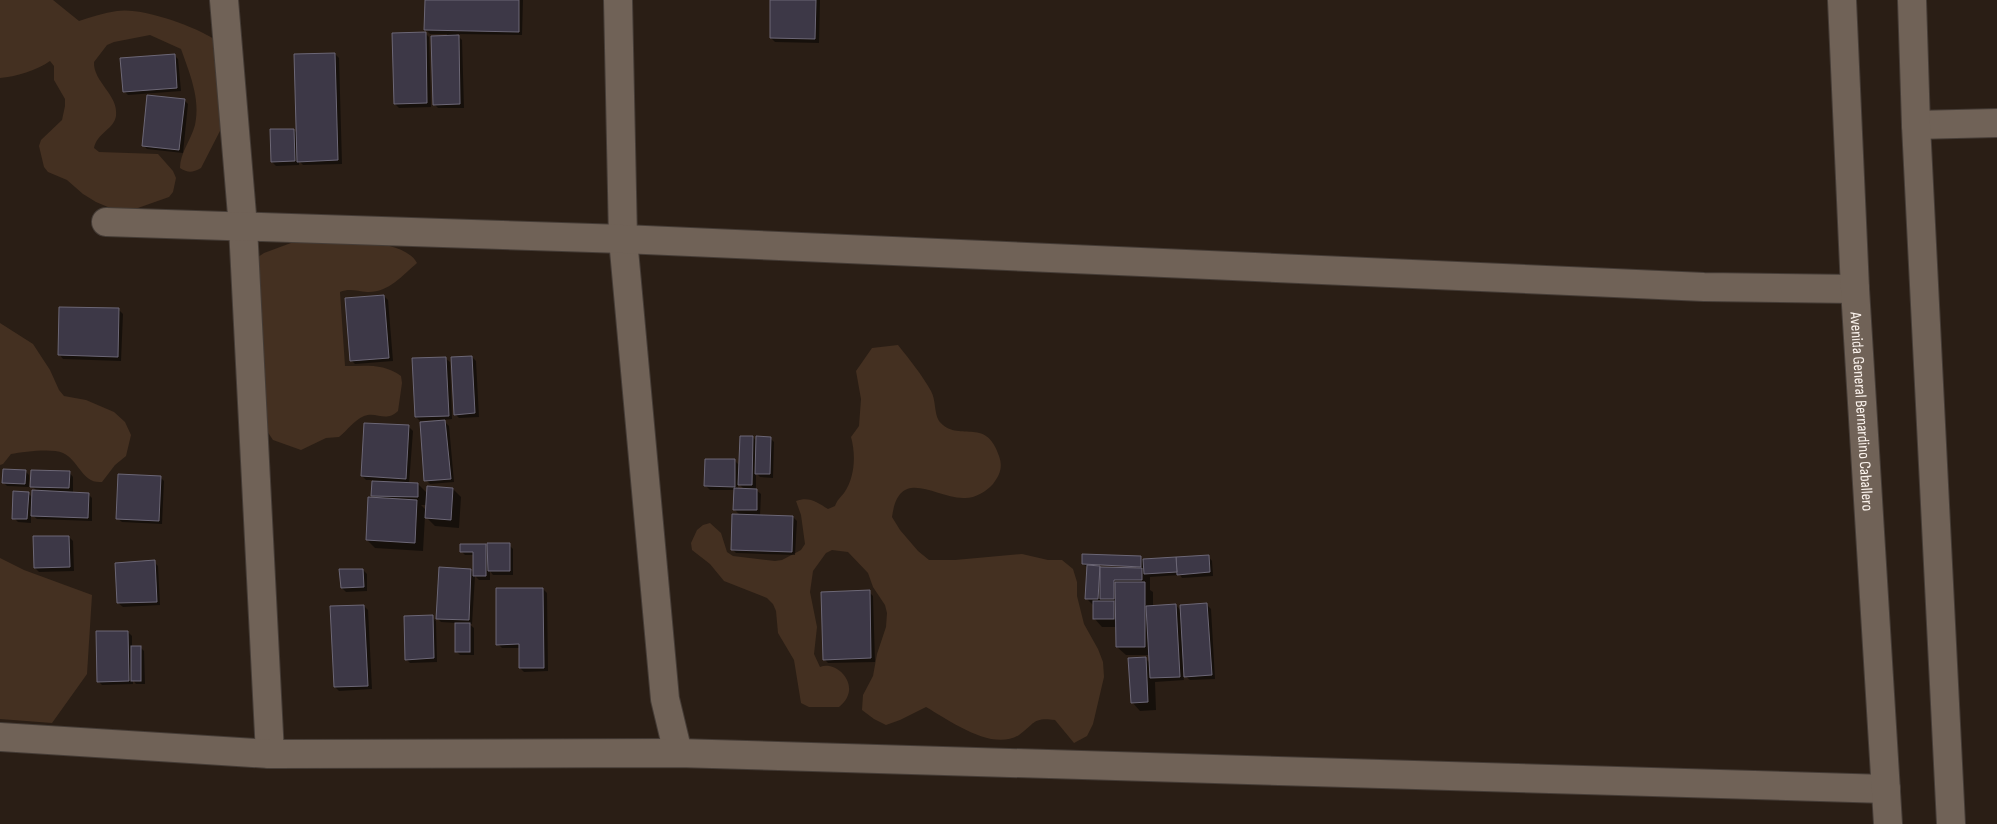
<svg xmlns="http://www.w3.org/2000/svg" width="1997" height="824" font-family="'Sofia Sans Condensed',sans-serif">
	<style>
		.green { fill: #443021 }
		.shadow { fill: #0007; fill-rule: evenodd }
		.building { fill: #3d3847; stroke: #6c6776 }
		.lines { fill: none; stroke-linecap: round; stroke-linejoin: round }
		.minor-casing { stroke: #453c36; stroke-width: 30 }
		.secondary-casing { stroke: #453c36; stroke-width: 30 }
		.minor { stroke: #706257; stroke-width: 28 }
		.secondary { stroke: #706257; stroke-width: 28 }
		.labels { text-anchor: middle; stroke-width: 4.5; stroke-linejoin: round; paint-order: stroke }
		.street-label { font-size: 16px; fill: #fbf3ed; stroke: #0f0a06 }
	</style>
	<rect width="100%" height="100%" fill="#2a1e15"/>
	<g class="green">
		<path d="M0,0H53L79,21C91,17 104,13 117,11C141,7 194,26 214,39L222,127L201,168C192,173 188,173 180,168C180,153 191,140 195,125C201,99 189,72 181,49L150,35L114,42L107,45L94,62C93,82 119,95 116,116C114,129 97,133 94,148L99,152L158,154L173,171L176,178L173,192L169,197L135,209L115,210L96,202L83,194L67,180L48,172L44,167L39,146L41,140L62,120L65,106V99L54,80V66L50,61C38,70 15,77 0,78Z"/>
		<path d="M299,240C327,241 403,236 417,263C402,276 388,293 367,292C357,291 349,288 340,292L345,366C365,366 384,363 401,376L402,383L398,411C385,423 377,411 364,416C353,421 348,430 339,437L326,438L301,450L273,440L265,428L263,350L252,261L264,253Z"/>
		<path d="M0,323L33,344L50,370L59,390L64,396L86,400L114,412L125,422L131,435L126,456L115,465L102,482C82,484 79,460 63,453C51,448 24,452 11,454L3,464L0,465Z"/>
		<path d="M898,345C910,360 922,375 931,391C936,400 934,413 939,421C958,444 986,415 999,456C1003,467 1000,475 993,484C986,492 974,499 963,498C933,497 899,466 892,517L900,530L918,551L929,560H955L1022,554L1048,560H1062L1073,569L1077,582V596L1084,624L1098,649L1103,662L1104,677L1093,724L1087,736L1074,743L1055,720C1032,717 1035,724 1019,735C992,752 949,720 926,707L900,720L886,725L874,719L862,710L863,695L873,676L877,654L886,627L887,613L885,605L873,587L868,573L848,552L832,550L826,553L813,571L810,592L817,627L814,654L820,667C837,660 864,687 839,707H809L801,703L794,660L778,633L776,611L773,604L767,598L724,581L710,564L692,550L691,543L697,530L703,525L710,523L721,533L727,552L733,556L775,561L782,560L801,550L805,544L801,515L796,501C809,496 817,502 828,509L835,506C837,500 840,498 844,493C855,477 856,455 851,437L859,426L861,399L856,371L872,348Z"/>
		<path d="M0,558L24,570L92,595L87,674L52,723L0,719Z"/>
	</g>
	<g class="shadow">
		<path d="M426,0H523L522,35L456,34L462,40L464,108H438L434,104L447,34H430L426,30Z"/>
		<path d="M771,0H820L819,43L775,42L771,38Z"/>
		<path d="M425,33L429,37L431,107L399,108L395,104Z"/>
		<path d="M335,54L339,58L342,164L303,165L299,161V165L276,166L272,162L294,130L298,134Z"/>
		<path d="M174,55L178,59L181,91L128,95L124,91Z"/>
		<path d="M184,100L188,104L183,153L147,149L143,145Z"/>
		<path d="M384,296L388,300L393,361L355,364L351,360Z"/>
		<path d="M119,310L123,314L121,361L63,359L59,354Z"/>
		<path d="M472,357L476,361L479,417L459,418L455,414Z"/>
		<path d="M445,358L450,362L452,419L443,420L449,426L454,482L430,484L426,480L435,420L420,421L416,417Z"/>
		<path d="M365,424L409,427L413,431L409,484H418L428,494L453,489L461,497L459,528L435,526L425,516L423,551L375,548L367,540L377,499L373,495V480H366L362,476ZM421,505H427V511Z"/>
		<path d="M753,437L757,442L770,438L774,442L773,478L760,477L756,473V490L761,494L760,516L793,517L797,521L795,555L736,553L732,549L740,515L734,509L735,490H710L706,486L735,461L740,466ZM738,483L745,490H738Z"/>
		<path d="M25,471L29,475V487L7,486L3,482Z"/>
		<path d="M69,472L73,477V493L88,494L92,498V521L37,519L31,514V523L18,522L14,518L28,493L33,498L37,491L32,486Z"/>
		<path d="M160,477L164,481L162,524L122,522L117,518Z"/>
		<path d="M69,537L73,541L74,571L39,572L35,568Z"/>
		<path d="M486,545L488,548L509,545L513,549V575H493L490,571V580H479L475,576L472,624H469L474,628V655H460L456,651V623L441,622L437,618L471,570L475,574V555H465L461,551Z"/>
		<path d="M1208,556L1212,561L1213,576L1182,578L1180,575L1150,577V590L1153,592V607L1176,605L1182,612L1207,605L1211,609L1215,679L1190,680L1183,674L1184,680L1155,682L1156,710L1140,711L1132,702L1145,658L1151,664L1150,655H1126L1117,647V627H1102L1094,618V606L1086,598L1088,568L1083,564L1140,558L1143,560ZM1099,564L1136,567V569L1099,568Z"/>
		<path d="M154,562L158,566L160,605L123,607L118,603Z"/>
		<path d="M363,570L367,574V591L346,592L342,588Z"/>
		<path d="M543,589L547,593L548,671L524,672L520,668V648H502L498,644Z"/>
		<path d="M869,592L873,596L875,662L828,663L824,659Z"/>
		<path d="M364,606L368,610L372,689L339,691L335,687Z"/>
		<path d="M432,617L436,621L437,662L410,663L406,659Z"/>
		<path d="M128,632L132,636V647H140L144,651L145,684H136L133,680V684L102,685L98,681Z"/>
	</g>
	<g class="building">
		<path d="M425,0H519V32L424,30Z"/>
		<path d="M770,0H816L815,39L770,38Z"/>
		<path d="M426,32L427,103L394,104L392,33Z"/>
		<path d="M459,35L460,104L433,105L431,36Z"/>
		<path d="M335,53L338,160L297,162L294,54Z"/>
		<path d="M175,54L177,88L123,92L120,58Z"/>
		<path d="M147,95L185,99L179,150L142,146Z"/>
		<path d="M270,129H294L295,161L271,162Z"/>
		<path d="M384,295L389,358L350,361L345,298Z"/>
		<path d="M59,307L119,308L118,357L58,355Z"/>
		<path d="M472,356L475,413L454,415L451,357Z"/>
		<path d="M446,357L449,416L415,417L412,358Z"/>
		<path d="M445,420L451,479L424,481L420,422Z"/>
		<path d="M364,423L409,425L406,479L361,476Z"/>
		<path d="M740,436H753L752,485H738Z"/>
		<path d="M756,436L771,437L770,474H755Z"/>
		<path d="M705,459H735V487L704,486Z"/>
		<path d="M3,469L26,470L25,484L2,483Z"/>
		<path d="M31,470L70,471L69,488L30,487Z"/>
		<path d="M118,474L161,476L159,521L116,519Z"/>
		<path d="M372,481L418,483V497L371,496Z"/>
		<path d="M427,486L453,488L451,520L425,518Z"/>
		<path d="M734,488L757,489V510H733Z"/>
		<path d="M32,490L89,493L88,518L31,516Z"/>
		<path d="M13,491L29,492L27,519H12Z"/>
		<path d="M368,497L417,500L415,543L366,540Z"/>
		<path d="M732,514L793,516L792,552L731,550Z"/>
		<path d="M33,536H69L70,567L34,568Z"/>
		<path d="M487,543H510V571H488Z"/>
		<path d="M460,544H486V576H473V552H460Z"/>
		<path d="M1082,554L1141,556V567L1082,564Z"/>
		<path d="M1209,555L1210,572L1177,575L1176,557Z"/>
		<path d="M1176,557L1177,572L1144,574L1143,559Z"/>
		<path d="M155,560L157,602L117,603L115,563Z"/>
		<path d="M1087,565L1100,566L1098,599H1085Z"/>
		<path d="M439,567L471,569L469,620L436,619Z"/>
		<path d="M1100,567L1142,568V580H1114V599H1100Z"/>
		<path d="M339,569H363L364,587L341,588Z"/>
		<path d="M1115,582H1145V647H1116Z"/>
		<path d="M496,588H543L544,668H519V644L496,645Z"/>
		<path d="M870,590L871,658L823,660L821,592Z"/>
		<rect x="1093" y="601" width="21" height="18"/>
		<path d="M1207,603L1212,675L1184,677L1180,605Z"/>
		<path d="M1176,604L1180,677L1150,678L1146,606Z"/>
		<path d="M364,605L368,686L334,687L330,606Z"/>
		<path d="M433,615L434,658L405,660L404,616Z"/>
		<rect x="455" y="623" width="15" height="29"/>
		<path d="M96,631H128L129,681L97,682Z"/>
		<rect x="131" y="646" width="10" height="35"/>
		<path d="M1146,657L1148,702L1131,703L1128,658Z"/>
	</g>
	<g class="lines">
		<g class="minor-casing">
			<g id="minor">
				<path d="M224,0L243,227L270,754"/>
				<path d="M618,0L623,239L665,699L678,753"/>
				<path d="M1916,125L1997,123"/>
				<path d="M106,222L623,239L1704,287L1855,289"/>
				<path d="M0,737L270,754L678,753L1886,789"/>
			</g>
		</g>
		<g class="secondary-casing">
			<g id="secondary">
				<path id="s1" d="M1842,0L1855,289L1888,824"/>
				<path d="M1912,0L1916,125L1951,824"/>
			</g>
		</g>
		<use href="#minor" class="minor"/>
		<use href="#secondary" class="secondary"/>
	</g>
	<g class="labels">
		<g class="street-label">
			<text dy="6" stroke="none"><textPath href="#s1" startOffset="412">Avenida General Bernardino Caballero</textPath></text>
		</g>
	</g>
</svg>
